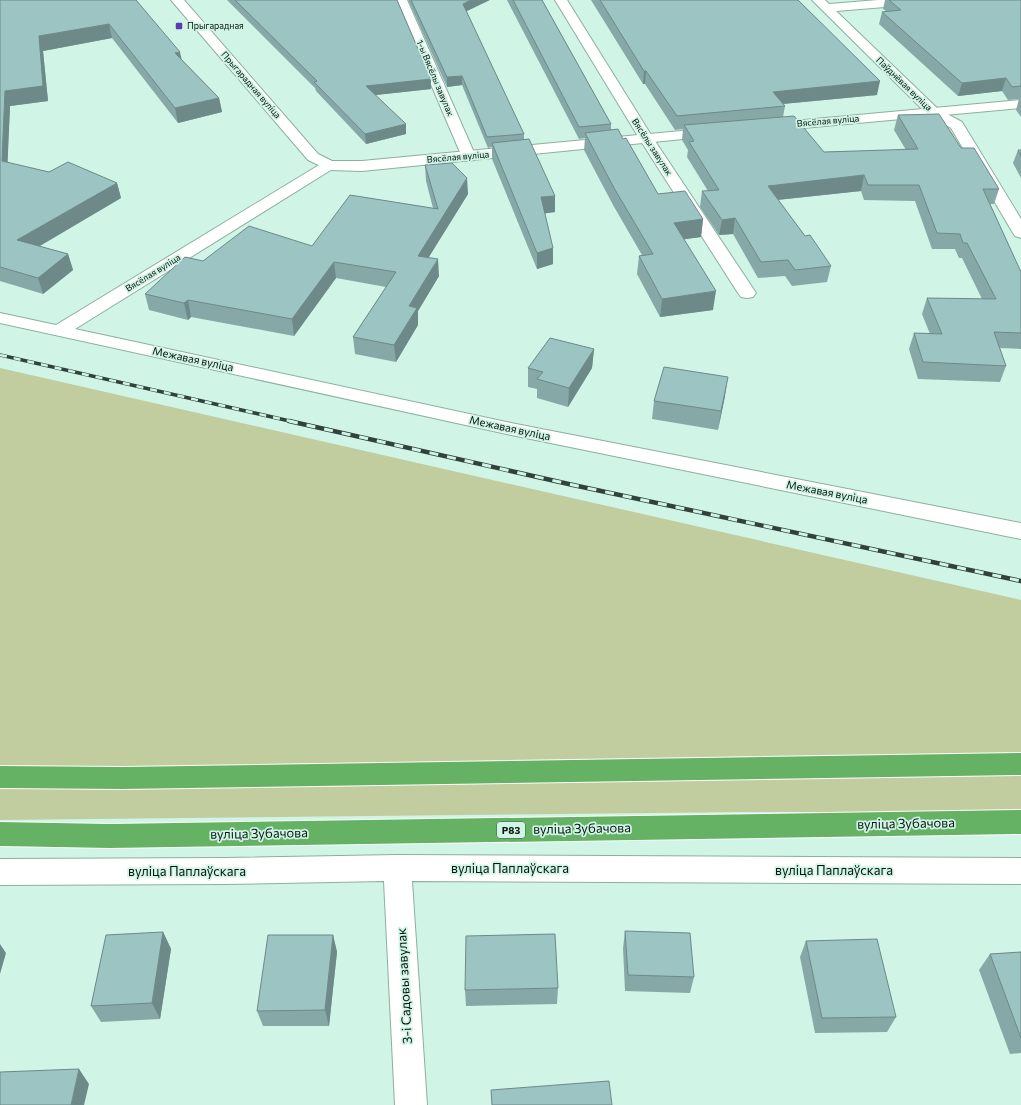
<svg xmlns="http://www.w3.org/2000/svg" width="1021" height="1105" font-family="Commissioner,sans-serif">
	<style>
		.green { fill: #c1cc9f }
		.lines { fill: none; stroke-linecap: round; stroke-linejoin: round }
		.minor-casing { stroke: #8cafa0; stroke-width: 2 }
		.tertiary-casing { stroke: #8cafa0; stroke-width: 2 }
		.trunk-casing { stroke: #fff; stroke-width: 2 }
		.minor { fill: #fff; fill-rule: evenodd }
		.tertiary { fill: #fff; fill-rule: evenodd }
		.trunk { fill: #66b264; fill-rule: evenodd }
		.rail-far1-casing { stroke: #30423b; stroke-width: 3.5 }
		.rail-casing { stroke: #30423b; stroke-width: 4.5 }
		.rail-far1 { stroke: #d0f4e5; stroke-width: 2.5; stroke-dasharray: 7; stroke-linecap: butt }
		.rail { stroke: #d0f4e5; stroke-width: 3; stroke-dasharray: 9; stroke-linecap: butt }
		.wall { fill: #86a9a7 }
		.shaded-wall { fill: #6d8988 }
		.building { fill: #9cc4c2; stroke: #6d8988 }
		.poi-dot { fill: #5b3ab2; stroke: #d0f4e5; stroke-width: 1.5 }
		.labels { text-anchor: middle; stroke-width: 3.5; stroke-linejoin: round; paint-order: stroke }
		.far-poi-label { font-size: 9px; fill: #081510; stroke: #d0f4e5; text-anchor: start }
		.far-street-label { font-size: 9px; fill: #081510; stroke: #d0f4e5 }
		.shield { fill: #d0f4e5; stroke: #445850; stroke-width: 1 }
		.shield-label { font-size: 10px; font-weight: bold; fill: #081510 }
		.street-label { font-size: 11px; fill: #081510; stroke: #d0f4e5 }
		.near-street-label { font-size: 13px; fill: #081510; stroke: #d0f4e5 }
	</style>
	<rect width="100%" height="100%" fill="#d0f4e5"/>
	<path class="green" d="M0,368L1021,600V812H746L0,820Z"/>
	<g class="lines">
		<g class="minor-casing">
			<g id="minor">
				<path d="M395,0H407L476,157L474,160L469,161L464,160L462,157Z"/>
				<path d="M555,0H567L653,138L756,293L753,297L747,298L741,297L738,293L639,138Z"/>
				<path d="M812,0H825L829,4L878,0H928L926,3L922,4L836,11L938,109L962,122L1021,219V238L1015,236L1013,233L951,128L928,115Z"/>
				<path d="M329,160L334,162L337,165L334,168L75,329L516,424L1021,523V539L516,436L0,323V313L56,325L324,162Z"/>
				<path d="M397,855L1021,858V884L412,881L427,1105H395L384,881L225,884L0,885V859L225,858Z"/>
			</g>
		</g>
		<g class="tertiary-casing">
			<g id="tertiary">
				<path d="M171,0H184L318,154L332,161H362L713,128L718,129L720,132L718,135L713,136L362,171L329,170L308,160Z"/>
				<path d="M1021,100V108L771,131L766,130L764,127L766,124L771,123Z"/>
			</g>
		</g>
		<g class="trunk-casing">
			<g id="trunk">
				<path d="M1021,753V775L122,789L0,788V766L122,767Z"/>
				<path d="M1021,810V834L110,848L0,846V822L110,824Z"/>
			</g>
		</g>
		<use href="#minor" class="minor"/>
		<use href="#tertiary" class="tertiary"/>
		<use href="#trunk" class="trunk"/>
		<g class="rail-far1-casing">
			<path id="rail-far1" d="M0,355L294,422"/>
		</g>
		<g class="rail-casing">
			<path id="rail" d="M289,421L573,485L1021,581"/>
		</g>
		<use href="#rail-far1" class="rail-far1"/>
		<use href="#rail" class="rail"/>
	</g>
	<g class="wall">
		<path d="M0,0H136L182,60L219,98L222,112L178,123L112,38L43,51L48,101L10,106L7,163L49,172L117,183L121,198L39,246L68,254L73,270L43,294L0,281Z"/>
		<path d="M227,0H397L431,79V89L375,95L406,124V134L366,144L316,91L315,88Z"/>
		<path d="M408,0H489L466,11L524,134V140L555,196V212L545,213L553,264L537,269L492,159V147L488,148L462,85L447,87Z"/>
		<path d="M507,0H542L611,124V130L623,139L658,194L703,219L701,237L684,239L713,310L660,317L637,274L639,256L642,255L613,205L584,150L585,138L579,139Z"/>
		<path d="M591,0H798L877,95L783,104L785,106L783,117L824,152L906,150L894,130L898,115L961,148L999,189L994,204H990L1021,272V349L1000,348L1006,366L1000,382L918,379L909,349L914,333L930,334L922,314L927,298L982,299L962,258H959L955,249H932L915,201L864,200L861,191L778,200L805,236L831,266L827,282L792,286L785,276L758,278L733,234L719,235L700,207L702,191H708L687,157L688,150L682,140L683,129L675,130L645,84H643Z"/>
		<path d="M885,0H1021V117L1016,110L1019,99L1008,100L1002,91L958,96L879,24L882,12L886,11L883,9Z"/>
		<path d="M1018,150H1021V178L1013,163Z"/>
		<path d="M425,165L468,194L428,258L439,276L418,311V325L396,362L355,354L353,337L386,287L336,278L294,336L191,317L188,320L149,310L145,294L203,261L312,246L433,208L426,181Z"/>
		<path d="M594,349L592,368L568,407L537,398V389L528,387V368Z"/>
		<path d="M725,396L718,430L652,419L654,401Z"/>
		<path d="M625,931L694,977L690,993L625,991L623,948Z"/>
		<path d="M163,932L171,949L160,1019L101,1022L91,1006Z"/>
		<path d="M333,935L337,952L329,1026H263L257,1011Z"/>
		<path d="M806,941L896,1017L887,1032L815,1033L800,957Z"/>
		<path d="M1021,952V1053L1010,1054L979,970L990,954Z"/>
		<path d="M558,988L557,1004L466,1006L465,990Z"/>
	</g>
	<g class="shaded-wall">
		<path d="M471,0H490L463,13V4Z"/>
		<path d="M109,24L112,38L43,51L48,101L10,106L7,177L2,161L5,91L39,36Z"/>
		<path d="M180,52L183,66L175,53Z"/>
		<path d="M644,71H646L645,84H643Z"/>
		<path d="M462,76V85L447,87V77Z"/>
		<path d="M1006,78L1002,91L958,96L962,83Z"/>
		<path d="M431,79V89L367,96L366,86Z"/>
		<path d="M880,81L877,95L771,105L773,92Z"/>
		<path d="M219,98L222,112L178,123L175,108Z"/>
		<path d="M406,124V134L366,144L365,134Z"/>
		<path d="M864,175L861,191L766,201L768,186Z"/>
		<path d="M467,178L468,194L419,273L418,256Z"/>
		<path d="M117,183L121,198L23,256L17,240Z"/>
		<path d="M555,196V212L541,214V197Z"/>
		<path d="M735,218L733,234L719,235L722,220Z"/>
		<path d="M703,219L701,237L672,241L674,223Z"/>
		<path d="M553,248V264L537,269V253Z"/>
		<path d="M68,254L73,270L43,294L38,278Z"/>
		<path d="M438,259L439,276L418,311V325L396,362L394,345L409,306Z"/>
		<path d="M334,262L336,278L294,336L292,319Z"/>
		<path d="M716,291L713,310L660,317L662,299Z"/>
		<path d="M188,300L191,317L188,320L184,303Z"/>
		<path d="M594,349L592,368L568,407L569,388Z"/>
		<path d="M728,377L725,396L718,430L721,411Z"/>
		<path d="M163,932L171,949L160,1019L152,1003Z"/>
		<path d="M333,935L337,952L329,1026L325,1010Z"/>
		<path d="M0,944L6,953L0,974Z"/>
		<path d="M79,1069L89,1084L84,1105H71Z"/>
	</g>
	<g class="building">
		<path d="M0,0H136L180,52L175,53L219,98L175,108L109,24L39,36L43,86L5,91L2,161L49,172L68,162L117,183L17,240L68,254L38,278L0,267Z"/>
		<path d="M235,0H397L431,79L366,86L406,124L365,134L314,82L317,81Z"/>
		<path d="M411,0H471L463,4L524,134L487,137L462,76L447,77Z"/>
		<path d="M513,0H542L611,124L579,127Z"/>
		<path d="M600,0H798L880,81L773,92L785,106L677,116L646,71H644Z"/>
		<path d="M889,0H1021V86L1012,87L1006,78L962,83L882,12L901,10Z"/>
		<path d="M939,114L961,148H974L999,189H983L1021,272V333L994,332L1006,366L923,362L914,333L942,334L927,298L996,299L967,243H963L960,234L937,233L919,185H868L864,175L768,186L805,236L810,235L831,266L795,270L788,260L761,262L735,218L722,220L702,191L719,190L689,142L694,141L684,125L794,116L824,152L918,149L898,115Z"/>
		<path d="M618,129L623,139L626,138L658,194L685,191L703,219L674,223L716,291L662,299L639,256L653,254L614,188L585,133Z"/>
		<path d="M529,139L555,196L541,197L553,248L537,253L492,143Z"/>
		<path d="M1018,150H1021V156Z"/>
		<path d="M452,163L467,178L418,256L438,259L409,306L417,308L394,345L353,337L396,272L334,262L292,319L188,300L184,303L145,294L185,257L203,261L249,226L312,246L350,195L438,209L425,165Z"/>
		<path d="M550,338L594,349L569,388L537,379L543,372L528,368Z"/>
		<path d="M664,367L728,377L721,411L654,401Z"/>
		<path d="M625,931L690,933L694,977L628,975Z"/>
		<path d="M163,932L152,1003L91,1006L106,935Z"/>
		<path d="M555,934L558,988L465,990L466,936Z"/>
		<path d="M268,935H333L325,1010L257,1011Z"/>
		<path d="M877,939L896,1017L822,1018L806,941Z"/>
		<path d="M1021,952V1038L990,954Z"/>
		<path d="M79,1069L71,1105H0V1072Z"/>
		<path d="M609,1081L612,1105H492L491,1090Z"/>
	</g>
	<rect class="poi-dot" x="175" y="22" width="8" height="8" rx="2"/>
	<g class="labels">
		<g class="far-poi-label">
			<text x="187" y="29">Прыгарадная</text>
		</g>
		<g class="far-street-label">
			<text transform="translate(435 78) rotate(67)" y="3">1-ы Вясёлы завулак</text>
			<text transform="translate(904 84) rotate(44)" y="3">Паўднёвая вуліца</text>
			<text transform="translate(251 85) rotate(49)" y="3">Прыгарадная вуліца</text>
			<text transform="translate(828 121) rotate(-5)" y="3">Вясёлая вуліца</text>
			<text transform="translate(652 147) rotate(57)" y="3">Вясёлы завулак</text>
			<text transform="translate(458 157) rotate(-5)" y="3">Вясёлая вуліца</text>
			<text transform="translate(153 273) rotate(-32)" y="3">Вясёлая вуліца</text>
		</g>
		<rect class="shield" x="497" y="822" width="28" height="16" rx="3"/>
		<g class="shield-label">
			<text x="511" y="834">Р83</text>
		</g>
		<g class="street-label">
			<text transform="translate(193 359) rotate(12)" y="4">Межавая вуліца</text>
			<text transform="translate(510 428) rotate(12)" y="4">Межавая вуліца</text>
			<text transform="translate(827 492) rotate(11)" y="4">Межавая вуліца</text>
		</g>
		<g class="near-street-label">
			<text transform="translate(906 823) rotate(-1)" y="5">вуліца Зубачова</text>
			<text transform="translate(582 828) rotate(-1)" y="5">вуліца Зубачова</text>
			<text transform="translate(259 833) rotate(-1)" y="5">вуліца Зубачова</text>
			<text x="510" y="873">вуліца Паплаўскага</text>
			<text x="834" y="875">вуліца Паплаўскага</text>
			<text x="187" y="876">вуліца Паплаўскага</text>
			<text transform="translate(404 986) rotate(-93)" y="5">3-і Садовы завулак</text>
		</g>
	</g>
</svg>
